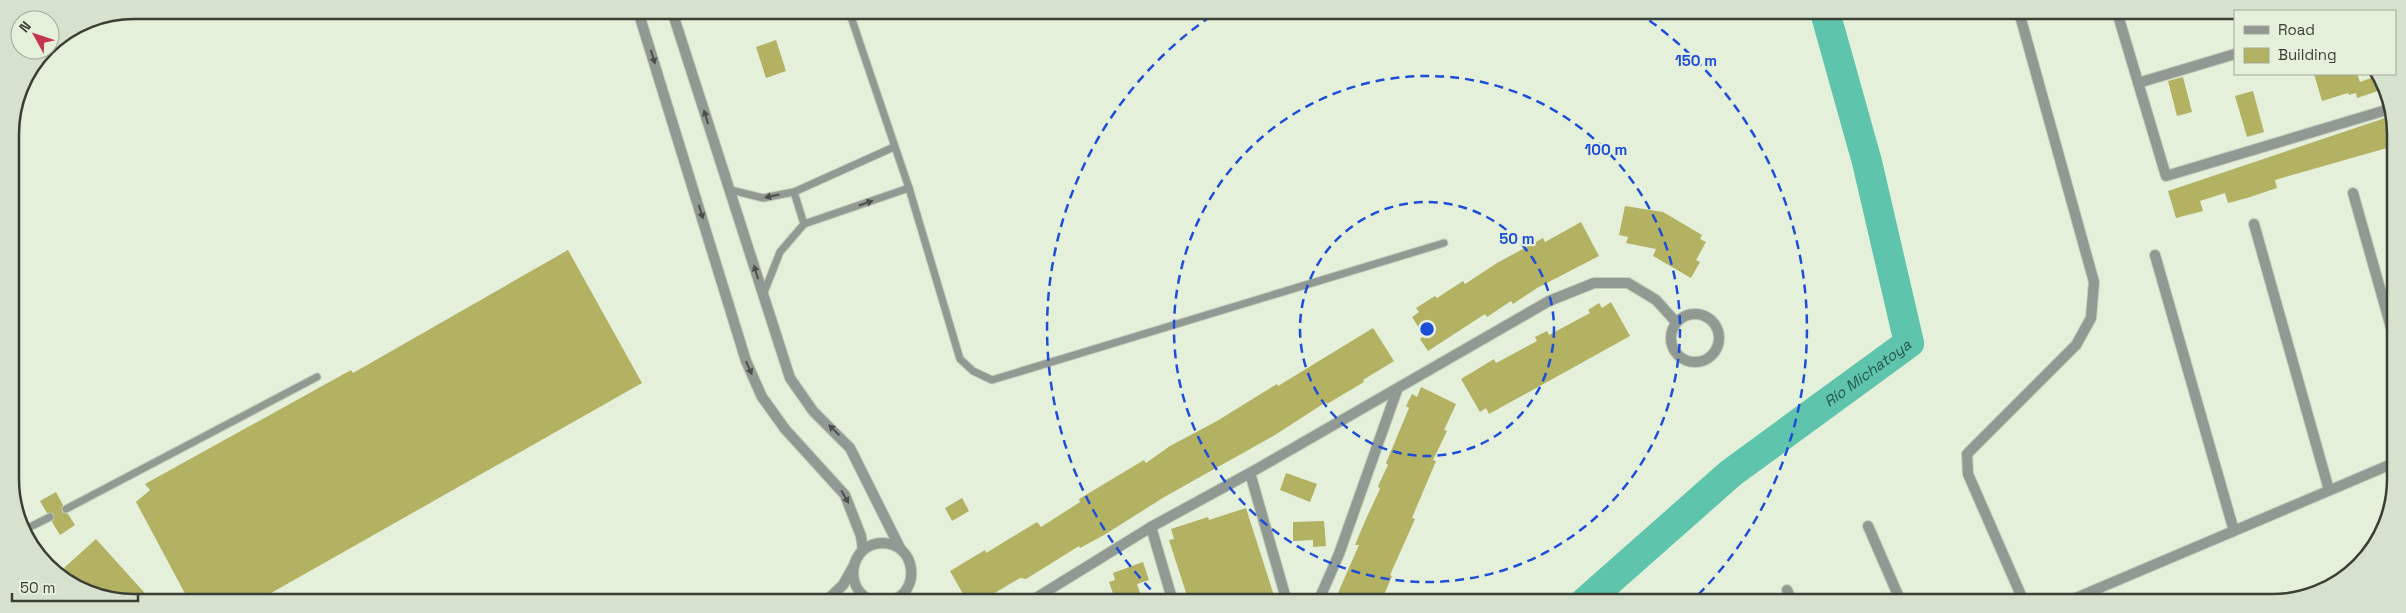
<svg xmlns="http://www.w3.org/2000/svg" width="2406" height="613" font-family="'Space Grotesk',sans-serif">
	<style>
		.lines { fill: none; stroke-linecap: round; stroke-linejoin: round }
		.river { stroke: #5ec4ac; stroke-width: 30 }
		.building { fill: #b3b162 }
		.lane-casing { stroke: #c3cdba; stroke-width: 9 }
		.street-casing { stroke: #c3cdba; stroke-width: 12 }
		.lane { stroke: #919993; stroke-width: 7 }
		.street { stroke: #919993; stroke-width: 10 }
		.oneway { fill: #4b5149 }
		.ring { fill: none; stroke: #1d4ed8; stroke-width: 2.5; stroke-dasharray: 9 6 }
		.labels { text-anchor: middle; stroke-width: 4.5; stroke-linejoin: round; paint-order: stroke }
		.water-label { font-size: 15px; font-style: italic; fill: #29564b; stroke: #e5f0db }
		.rim { fill: none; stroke: #3a3f36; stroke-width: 2.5 }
		.centre { fill: #1d4ed8; stroke: #e5f0db; stroke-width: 2.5 }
		.ring-label { font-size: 15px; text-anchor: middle; font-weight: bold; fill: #1d4ed8; stroke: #e5f0db; stroke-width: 4.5; stroke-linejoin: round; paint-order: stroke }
	</style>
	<rect width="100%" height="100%" fill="#e5f0db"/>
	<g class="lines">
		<path class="river" id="s1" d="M1585,602L1731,473L1909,343L1867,162L1825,12"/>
	</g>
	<g class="building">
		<path d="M776,40L786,71L766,78L756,47Z"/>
		<path d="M2314,74H2357L2360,82L2376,76L2381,90L2357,98L2356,93L2349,95L2348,93L2322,101Z"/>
		<path d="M2183,77L2192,112L2177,116L2168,81Z"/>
		<path d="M2253,91L2264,132L2247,137L2235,96Z"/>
		<path d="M2394,115V146L2275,180L2277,188L2247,198L2228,203L2225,193L2200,201L2203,211L2176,218L2168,191Z"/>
		<path d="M1625,206L1663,212L1702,235L1700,239L1706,242L1696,260L1700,262L1691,278L1653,256L1656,249L1626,243L1628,237L1619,235Z"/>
		<path d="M1581,222L1599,256L1537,288L1513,304L1511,301L1487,317L1485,314L1428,351L1420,339L1424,336L1412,317L1419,312L1416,308L1435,296L1437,298L1463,281L1465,284L1497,263L1543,238L1545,242Z"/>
		<path d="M568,250L642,383L257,601H189L136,502L150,490L145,484L351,370L353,373Z"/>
		<path d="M1611,302L1630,336L1489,414L1486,408L1480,412L1461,379L1494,359L1496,363L1537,341L1535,337L1547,331L1549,335L1590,313L1588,310L1599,303L1602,308Z"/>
		<path d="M1373,328L1394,361L1363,380L1364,382L1327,404L1326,402L1275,435L1166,496L1104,535L1080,548L1079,546L1026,579L1020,578L981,601H967L950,571L985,550L986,553L1037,522L1041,527L1080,502L1079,499L1144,460L1146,463L1170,446L1217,421L1277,384L1278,386Z"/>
		<path d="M1421,387L1456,404L1444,430L1447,431L1433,460L1436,461L1412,518L1415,519L1390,575L1392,576L1381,602H1334L1359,545H1355L1365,521L1380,489L1378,486L1388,465L1386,463L1409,408L1406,406L1412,394L1417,397Z"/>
		<path d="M1286,473L1317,484L1310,502L1280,490Z"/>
		<path d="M56,492L63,505L62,512L68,514L75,525L60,535L52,522L54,514L47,513L40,501Z"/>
		<path d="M962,498L969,511L952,521L945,508Z"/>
		<path d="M1246,508L1276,602H1189L1169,540L1174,539L1171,529L1208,517L1209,520Z"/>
		<path d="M1324,521L1326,546L1313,547V540L1293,541V522Z"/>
		<path d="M96,539L152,601H109L80,585L64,568Z"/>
		<path d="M1143,562L1149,580L1137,584L1143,602H1116L1109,582L1115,580L1113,573Z"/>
	</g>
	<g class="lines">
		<g class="lane-casing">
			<g id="lane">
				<path d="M849,11L909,188L960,359L973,371L992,380L1444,243"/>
				<path d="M731,190L763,198L794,192L894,147"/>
				<path d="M794,192L804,224"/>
				<path d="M763,295L780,252L804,224L909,188"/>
				<path d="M66,509L317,377"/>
				<path d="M26,529L50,517"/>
			</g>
		</g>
		<g class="street-casing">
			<g id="street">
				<path d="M638,11L746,361L762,397L785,429L845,495L861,536L863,550"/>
				<path d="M672,11L790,378L813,411L850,448L900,548"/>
				<path d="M2019,12L2094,282L2091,318L2076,345L1967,454L1968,474L2024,602"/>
				<path d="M2117,12L2166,176L2393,108"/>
				<path d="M2138,83L2235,54"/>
				<path d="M2353,193L2394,338"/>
				<path d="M2254,224L2329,490"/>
				<path d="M2155,255L2234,531"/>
				<circle cx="1695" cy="338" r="24"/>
				<path d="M1250,473L1287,602"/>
				<path d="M1868,526L1901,602"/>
				<path d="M1151,527L1173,602"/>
				<path d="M1787,590L1792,602"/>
				<path d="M826,601L843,585L853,567"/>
				<path d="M873,601C842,590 849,543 883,543C916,544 922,591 891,601"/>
				<path d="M1031,601L1151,527L1250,473L1549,301L1594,283H1628L1656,300L1676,322"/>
				<path d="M1318,602L1339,554L1397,390"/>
				<path d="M2064,603L2394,463"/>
			</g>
		</g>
		<use href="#lane" class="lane"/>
		<use href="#street" class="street"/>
	</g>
	<defs><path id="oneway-solid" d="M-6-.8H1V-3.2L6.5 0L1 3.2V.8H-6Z" transform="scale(1.25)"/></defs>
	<g class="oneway">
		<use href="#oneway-solid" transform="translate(653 57) rotate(73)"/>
		<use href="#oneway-solid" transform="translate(706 117) rotate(-107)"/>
		<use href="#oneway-solid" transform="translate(772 196) rotate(168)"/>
		<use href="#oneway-solid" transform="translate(866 203) rotate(-19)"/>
		<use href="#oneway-solid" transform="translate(701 212) rotate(73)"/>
		<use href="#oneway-solid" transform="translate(756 272) rotate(-107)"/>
		<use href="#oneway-solid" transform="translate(749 368) rotate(66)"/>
		<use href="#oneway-solid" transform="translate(834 430) rotate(-135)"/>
		<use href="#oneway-solid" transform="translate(845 497) rotate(60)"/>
	</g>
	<g class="ring">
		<circle cx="1427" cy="329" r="127"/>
		<circle cx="1427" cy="329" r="253"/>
		<path d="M1161 600A380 380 0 0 1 1217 12M1637 12A380 380 0 0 1 1693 600"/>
	</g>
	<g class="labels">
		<g class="water-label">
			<text dy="5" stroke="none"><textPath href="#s1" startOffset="364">Río Michatoya</textPath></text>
		</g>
	</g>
	<path d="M0 0H2406V613H0ZM134 19H2272A115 115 0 0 1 2387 134V479A115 115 0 0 1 2272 594H134A115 115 0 0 1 19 479V134A115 115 0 0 1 134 19Z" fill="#d7e2ce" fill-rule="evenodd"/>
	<path class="rim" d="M134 19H2272A115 115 0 0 1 2387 134V479A115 115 0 0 1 2272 594H134A115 115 0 0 1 19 479V134A115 115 0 0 1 134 19Z"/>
	<circle cx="1427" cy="329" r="8" class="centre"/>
	<g class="ring-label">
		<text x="1696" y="66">150 m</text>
		<text x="1606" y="155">100 m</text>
		<text x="1517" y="244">50 m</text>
	</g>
	<rect x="2234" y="10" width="162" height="65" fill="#e5f0db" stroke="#a1a999"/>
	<rect x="2244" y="26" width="25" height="8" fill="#919993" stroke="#a1a999"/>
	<text x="2278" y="35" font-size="15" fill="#3a3f36">Road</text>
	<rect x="2244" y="48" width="25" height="15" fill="#b3b162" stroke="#a1a999"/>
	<text x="2278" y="60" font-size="15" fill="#3a3f36">Building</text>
	<g transform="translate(35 35) rotate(310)"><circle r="24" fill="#e5f0db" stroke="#a1a999"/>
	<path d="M0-4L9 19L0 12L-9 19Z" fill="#c5354e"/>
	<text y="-8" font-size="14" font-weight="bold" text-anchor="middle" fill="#3a3f36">N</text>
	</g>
	<path d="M12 593v8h126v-8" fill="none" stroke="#3a3f36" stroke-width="2.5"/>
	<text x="20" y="593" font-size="15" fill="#3a3f36" stroke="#e5f0db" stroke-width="4" paint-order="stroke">50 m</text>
</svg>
